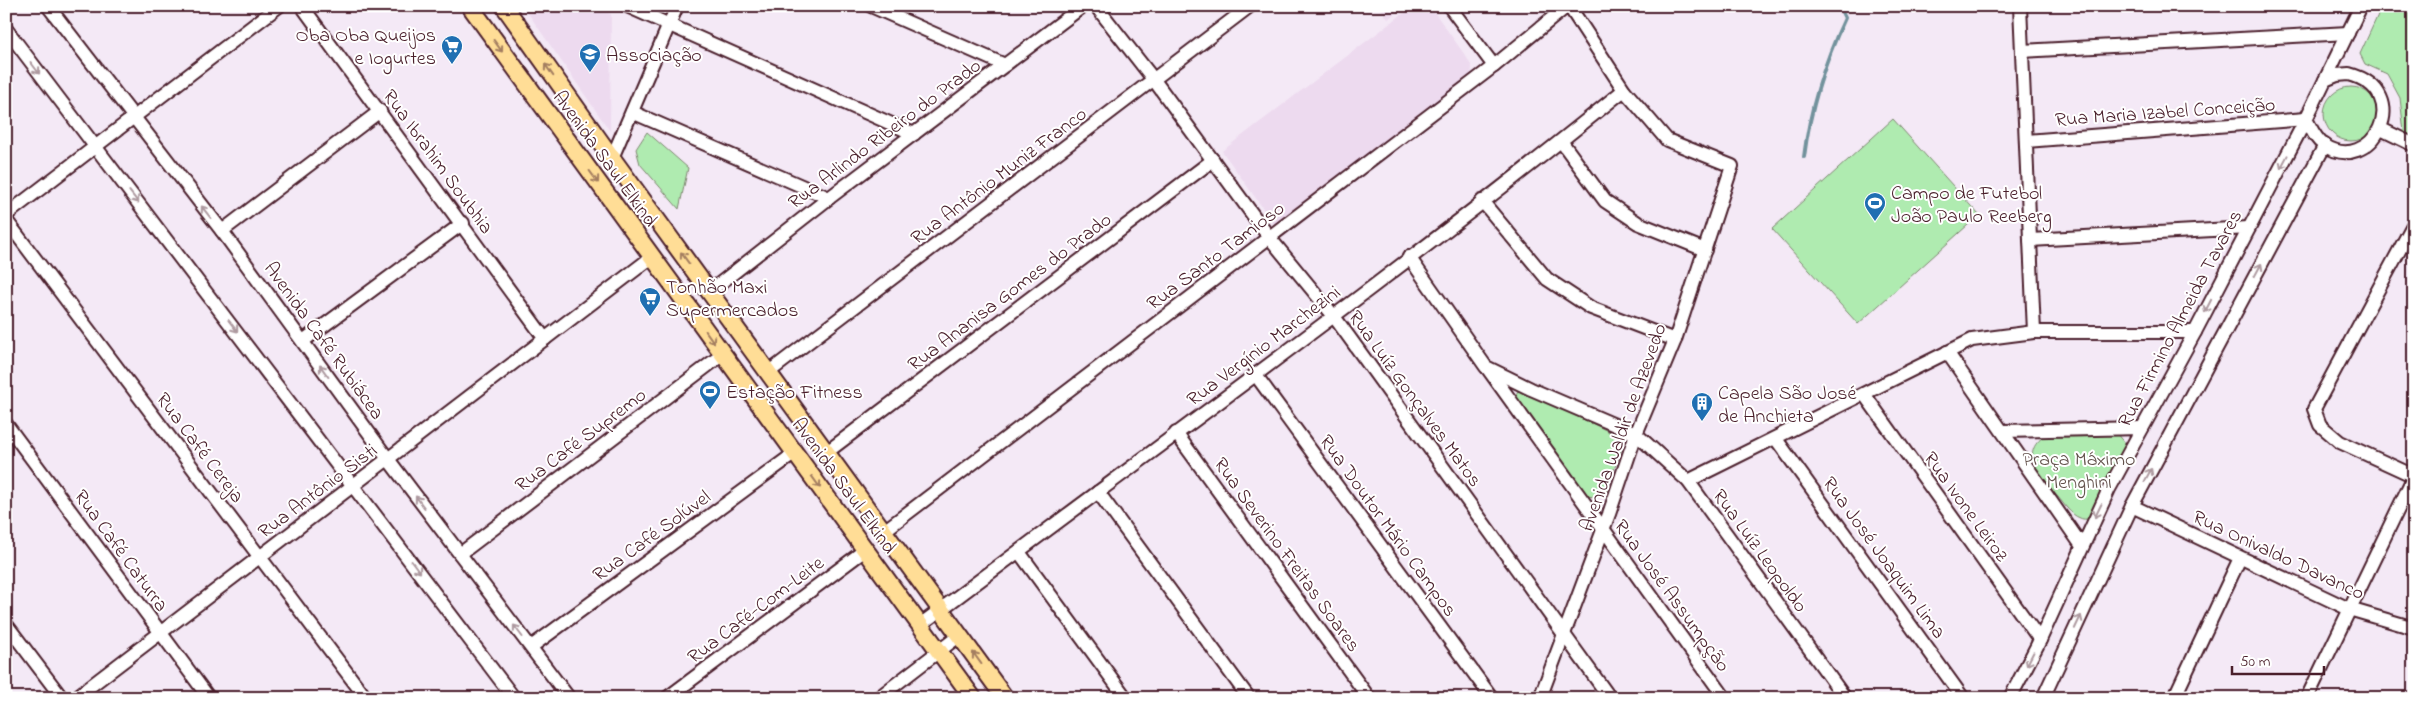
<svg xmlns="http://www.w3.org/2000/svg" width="2420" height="704" font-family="'Indie Flower',sans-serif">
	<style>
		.built { fill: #eddaef }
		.green { fill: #afebb0; stroke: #7c856e }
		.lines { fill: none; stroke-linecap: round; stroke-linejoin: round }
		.stream { stroke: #72929c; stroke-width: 4 }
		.minor-casing { stroke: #4a1f2b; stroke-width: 16 }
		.major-casing { stroke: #4a1f2b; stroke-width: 20 }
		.minor { stroke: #fff; stroke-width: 12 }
		.major { stroke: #ffdd96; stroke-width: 16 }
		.oneway { stroke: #a47e60 }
		.oneway2 { stroke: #ae9aa0 }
		.labels { text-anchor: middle; stroke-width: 4; stroke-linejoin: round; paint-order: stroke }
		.poi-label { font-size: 20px; fill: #4a1f2b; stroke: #fff; text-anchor: start }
		.street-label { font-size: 20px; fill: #4a1f2b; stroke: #fff }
		.park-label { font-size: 20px; fill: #63524c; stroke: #fff }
	</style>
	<rect width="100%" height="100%" fill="#f4e9f6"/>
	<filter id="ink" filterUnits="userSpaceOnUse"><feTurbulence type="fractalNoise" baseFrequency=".02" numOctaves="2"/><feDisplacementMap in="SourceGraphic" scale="10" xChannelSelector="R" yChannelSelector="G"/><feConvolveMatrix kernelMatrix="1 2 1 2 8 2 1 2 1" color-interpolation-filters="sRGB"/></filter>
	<g filter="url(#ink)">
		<g class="built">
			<path d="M523,6H593L611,14L610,131Z"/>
			<path d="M1379,6H1404L1388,19Z"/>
			<path d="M1413,6H1430L1467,58L1472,67L1471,77L1275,225L1222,151Z"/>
		</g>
		<g class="green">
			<path d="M2382,6H2414V136L2404,132L2400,98L2387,74L2365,64L2360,54Z"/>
			<circle cx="2351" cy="114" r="27"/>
			<path d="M1893,119L1979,215L1858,324L1772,229Z"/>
			<path d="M647,132L688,168L679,209L640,164L636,149Z"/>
			<path d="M1524,390L1620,437L1622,445L1621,450L1606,492L1596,497L1585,496L1514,397L1518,391Z"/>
			<path d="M2116,433L2126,445L2092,518C2088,519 2084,520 2080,518C2071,515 2064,504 2058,497C2043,480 2016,454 2046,435Z"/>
		</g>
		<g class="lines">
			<path class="stream" d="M1804,157C1810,108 1824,63 1845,18L1839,6"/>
			<g class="minor-casing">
				<g id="minor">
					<path d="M48,6L222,231L388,459L569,698"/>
					<path d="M302,6L545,339"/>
					<path d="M627,6L914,134"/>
					<path d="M871,6L1005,65"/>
					<path d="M1096,6L1154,80L1269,237L1333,315L1610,698"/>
					<path d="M1449,6L1494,66"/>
					<path d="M2020,6L2034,332"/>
					<path d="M6,29L514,698"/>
					<path d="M2022,51L2348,33"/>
					<path d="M2349,74C2417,92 2371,177 2324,145C2315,139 2311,128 2306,119L2325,80L2337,75Z"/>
					<path d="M2325,80L2361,6"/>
					<path d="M632,112L829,198"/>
					<path d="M2381,129L2414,145"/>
					<path d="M1561,141L1605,201L1638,223L1705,250"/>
					<path d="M2026,141L2306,119"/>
					<path d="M612,158L677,6"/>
					<path d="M1482,201L1547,279L1591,308L1675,340"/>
					<path d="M6,215L279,6"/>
					<path d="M6,220L366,698"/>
					<path d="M2414,223L2314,409L2320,425L2340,442L2414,476"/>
					<path d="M222,231L380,111"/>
					<path d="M2030,240L2249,228"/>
					<path d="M1409,257L1486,367L1531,389L1636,434L1688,481L1845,698"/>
					<path d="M709,292L829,198L1083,6"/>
					<path d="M303,341L463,223"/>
					<path d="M1947,352L2082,546"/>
					<path d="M1488,369L1725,698"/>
					<path d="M769,372L1250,6"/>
					<path d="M1255,374L1492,698"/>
					<path d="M1864,394L2040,640"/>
					<path d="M6,424L209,698"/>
					<path d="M2003,431L2142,428"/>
					<path d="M1176,433L1369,698"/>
					<path d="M1776,439L1963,698"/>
					<path d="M827,452L1213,160"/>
					<path d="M1688,481L1972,340L2034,332H2195"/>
					<path d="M1098,492L1249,698"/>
					<path d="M2132,506L2349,609L2414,628"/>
					<path d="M884,531L1494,66L1567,6"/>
					<path d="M1019,552L1126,698"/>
					<path d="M460,554L723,354"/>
					<path d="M6,624L62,698"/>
					<path d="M920,625C1155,448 1395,276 1624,90"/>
					<path d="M531,647L795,453"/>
					<path d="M75,698L652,257"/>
					<path d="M667,698L865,550"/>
					<path d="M878,698L960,635"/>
					<path d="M1540,698L1609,514L1636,434L1675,340L1732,166L1667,140L1624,90L1569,6"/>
					<path d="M2010,698L2040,640L2109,489L2195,332L2306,119"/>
					<path d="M2043,698L2132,506L2325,145"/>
					<path d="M2174,698L2240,558"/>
					<path d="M2307,698L2414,476"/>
				</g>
			</g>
			<g class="major-casing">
				<g id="major">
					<path d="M470,6L973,698"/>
					<path d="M504,6L612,158L1005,698"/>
				</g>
			</g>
			<use href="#minor" class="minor"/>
			<use href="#major" class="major"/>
		</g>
		<defs><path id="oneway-shaft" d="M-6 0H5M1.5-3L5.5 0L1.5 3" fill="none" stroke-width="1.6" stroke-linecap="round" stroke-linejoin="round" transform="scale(1.25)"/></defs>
		<g class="oneway">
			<use href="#oneway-shaft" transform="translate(498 46) rotate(54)"/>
			<use href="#oneway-shaft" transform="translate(549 70) rotate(-125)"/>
			<use href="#oneway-shaft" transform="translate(594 177) rotate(54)"/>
			<use href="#oneway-shaft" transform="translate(685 258) rotate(-126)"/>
			<use href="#oneway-shaft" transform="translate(710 337) rotate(54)"/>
			<use href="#oneway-shaft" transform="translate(816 482) rotate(54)"/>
			<use href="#oneway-shaft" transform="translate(977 658) rotate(-126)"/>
		</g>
		<g class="oneway2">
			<use href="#oneway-shaft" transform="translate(35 68) rotate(53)"/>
			<use href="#oneway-shaft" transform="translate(2284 162) rotate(118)"/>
			<use href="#oneway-shaft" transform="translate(134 197) rotate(52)"/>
			<use href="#oneway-shaft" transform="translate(206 212) rotate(-128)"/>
			<use href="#oneway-shaft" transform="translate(2258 270) rotate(-62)"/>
			<use href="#oneway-shaft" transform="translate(2208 306) rotate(117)"/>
			<use href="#oneway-shaft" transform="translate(233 326) rotate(52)"/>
			<use href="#oneway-shaft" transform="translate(324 371) rotate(-126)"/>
			<use href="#oneway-shaft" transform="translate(2148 475) rotate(-62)"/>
			<use href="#oneway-shaft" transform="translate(420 502) rotate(-127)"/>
			<use href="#oneway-shaft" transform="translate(2098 511) rotate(116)"/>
			<use href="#oneway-shaft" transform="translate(416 567) rotate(53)"/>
			<use href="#oneway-shaft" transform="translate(2078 622) rotate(-65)"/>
			<use href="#oneway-shaft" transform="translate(518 631) rotate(-127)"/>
			<use href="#oneway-shaft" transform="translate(2030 659) rotate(117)"/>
		</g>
	</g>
	<defs>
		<g id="supermarket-pin" transform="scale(1.125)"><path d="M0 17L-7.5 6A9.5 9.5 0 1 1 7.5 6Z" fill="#1f6fb2" stroke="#fff"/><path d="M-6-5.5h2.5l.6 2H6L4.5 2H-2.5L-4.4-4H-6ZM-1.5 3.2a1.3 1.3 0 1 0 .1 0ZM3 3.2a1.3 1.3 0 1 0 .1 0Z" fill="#fff"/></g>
		<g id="school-pin" transform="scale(1.125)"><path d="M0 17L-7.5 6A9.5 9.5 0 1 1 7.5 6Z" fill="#1f6fb2" stroke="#fff"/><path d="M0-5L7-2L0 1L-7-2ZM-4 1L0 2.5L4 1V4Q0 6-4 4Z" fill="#fff"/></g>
		<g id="stadium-pin" transform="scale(1.125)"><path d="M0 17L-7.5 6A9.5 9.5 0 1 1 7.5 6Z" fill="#1f6fb2" stroke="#fff"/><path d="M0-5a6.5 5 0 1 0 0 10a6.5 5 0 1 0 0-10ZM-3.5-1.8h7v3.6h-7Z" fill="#fff"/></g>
		<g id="building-pin" transform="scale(1.125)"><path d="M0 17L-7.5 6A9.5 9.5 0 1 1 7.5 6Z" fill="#1f6fb2" stroke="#fff"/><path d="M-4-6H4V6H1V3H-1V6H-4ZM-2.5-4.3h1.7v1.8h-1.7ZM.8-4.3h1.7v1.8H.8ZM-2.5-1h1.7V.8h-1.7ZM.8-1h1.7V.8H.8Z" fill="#fff"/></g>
	</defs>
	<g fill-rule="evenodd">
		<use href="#supermarket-pin" x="452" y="46"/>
		<use href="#school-pin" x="590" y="54"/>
		<use href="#stadium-pin" x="1875" y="203"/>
		<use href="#supermarket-pin" x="650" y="298"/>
		<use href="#stadium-pin" x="710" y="391"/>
		<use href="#building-pin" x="1702" y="403"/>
	</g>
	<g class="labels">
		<g class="poi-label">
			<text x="436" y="41" text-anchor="end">Oba Oba Queijos<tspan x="436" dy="23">e Iogurtes</tspan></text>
			<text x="606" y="61">Associação</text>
			<text x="1891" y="199">Campo de Futebol<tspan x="1891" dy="23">João Paulo Reeberg</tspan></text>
			<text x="666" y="293">Tonhão Maxi<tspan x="666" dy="23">Supermercados</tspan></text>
			<text x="726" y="398">Estação Fitness</text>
			<text x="1718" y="399">Capela São José<tspan x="1718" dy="23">de Anchieta</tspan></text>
		</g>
		<g class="street-label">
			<text transform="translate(2165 111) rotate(-4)" y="7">Rua Maria Izabel Conceição</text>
			<text transform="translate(884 133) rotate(-37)" y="7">Rua Arlindo Ribeiro do Prado</text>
			<text transform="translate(606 158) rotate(54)" y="7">Avenida Saul Elkind</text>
			<text transform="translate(439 161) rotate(54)" y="7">Rua Ibrahim Soubhia</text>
			<text transform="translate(998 175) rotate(-37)" y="7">Rua Antônio Muniz Franco</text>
			<text transform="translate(1215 255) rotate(-37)" y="7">Rua Santo Tamioso</text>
			<text transform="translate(1009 291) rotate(-37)" y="7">Rua Ananisa Gomes do Prado</text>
			<text transform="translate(2179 318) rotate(-62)" y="7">Rua Firmino Almeida Tavares</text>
			<text transform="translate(325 340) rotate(54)" y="7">Avenida Café Rubiácea</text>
			<text transform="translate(1263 345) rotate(-37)" y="7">Rua Vergínio Marchezini</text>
			<text transform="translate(1416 398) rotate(54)" y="7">Rua Luíz Gonçalves Matos</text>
			<text transform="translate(1622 427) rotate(-70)" y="7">Avenida Waldir de Azevedo</text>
			<text transform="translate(580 439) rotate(-37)" y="7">Rua Café Supremo</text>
			<text transform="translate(201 447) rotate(53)" y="7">Rua Café Cereja</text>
			<text transform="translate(845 485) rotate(54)" y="7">Avenida Saul Elkind</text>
			<text transform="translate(317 490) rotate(-37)" y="7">Rua Antônio Sisti</text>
			<text transform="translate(1967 506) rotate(54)" y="7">Rua Ivone Leiroz</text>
			<text transform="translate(1389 525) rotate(54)" y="7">Rua Doutor Mário Campos</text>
			<text transform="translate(651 535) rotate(-36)" y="7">Rua Café Solúvel</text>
			<text transform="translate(122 550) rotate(54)" y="7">Rua Café Caturra</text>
			<text transform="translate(1761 550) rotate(54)" y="7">Rua Luíz Leopoldo</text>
			<text transform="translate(1288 554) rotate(54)" y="7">Rua Severino Freitas Soares</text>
			<text transform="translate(2279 554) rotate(25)" y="7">Rua Onivaldo Davanco</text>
			<text transform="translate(1885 557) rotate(54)" y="7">Rua José Joaquim Lima</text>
			<text transform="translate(1673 595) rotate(54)" y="7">Rua José Assumpção</text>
			<text transform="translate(755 609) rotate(-37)" y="7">Rua Café-Com-Leite</text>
		</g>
		<g class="park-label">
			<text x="2079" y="465">Praça Máximo<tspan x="2079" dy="23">Menghini</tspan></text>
		</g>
	</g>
	<rect width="2420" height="704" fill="none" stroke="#fff" stroke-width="25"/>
	<rect x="12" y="12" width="2395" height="679" fill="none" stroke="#4a1f2b" stroke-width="2" filter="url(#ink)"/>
	<path d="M2232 666v8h92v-8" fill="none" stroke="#4a1f2b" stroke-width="2.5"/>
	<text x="2240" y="666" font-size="15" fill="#4a1f2b" stroke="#ffffff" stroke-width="4" paint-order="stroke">50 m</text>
</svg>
